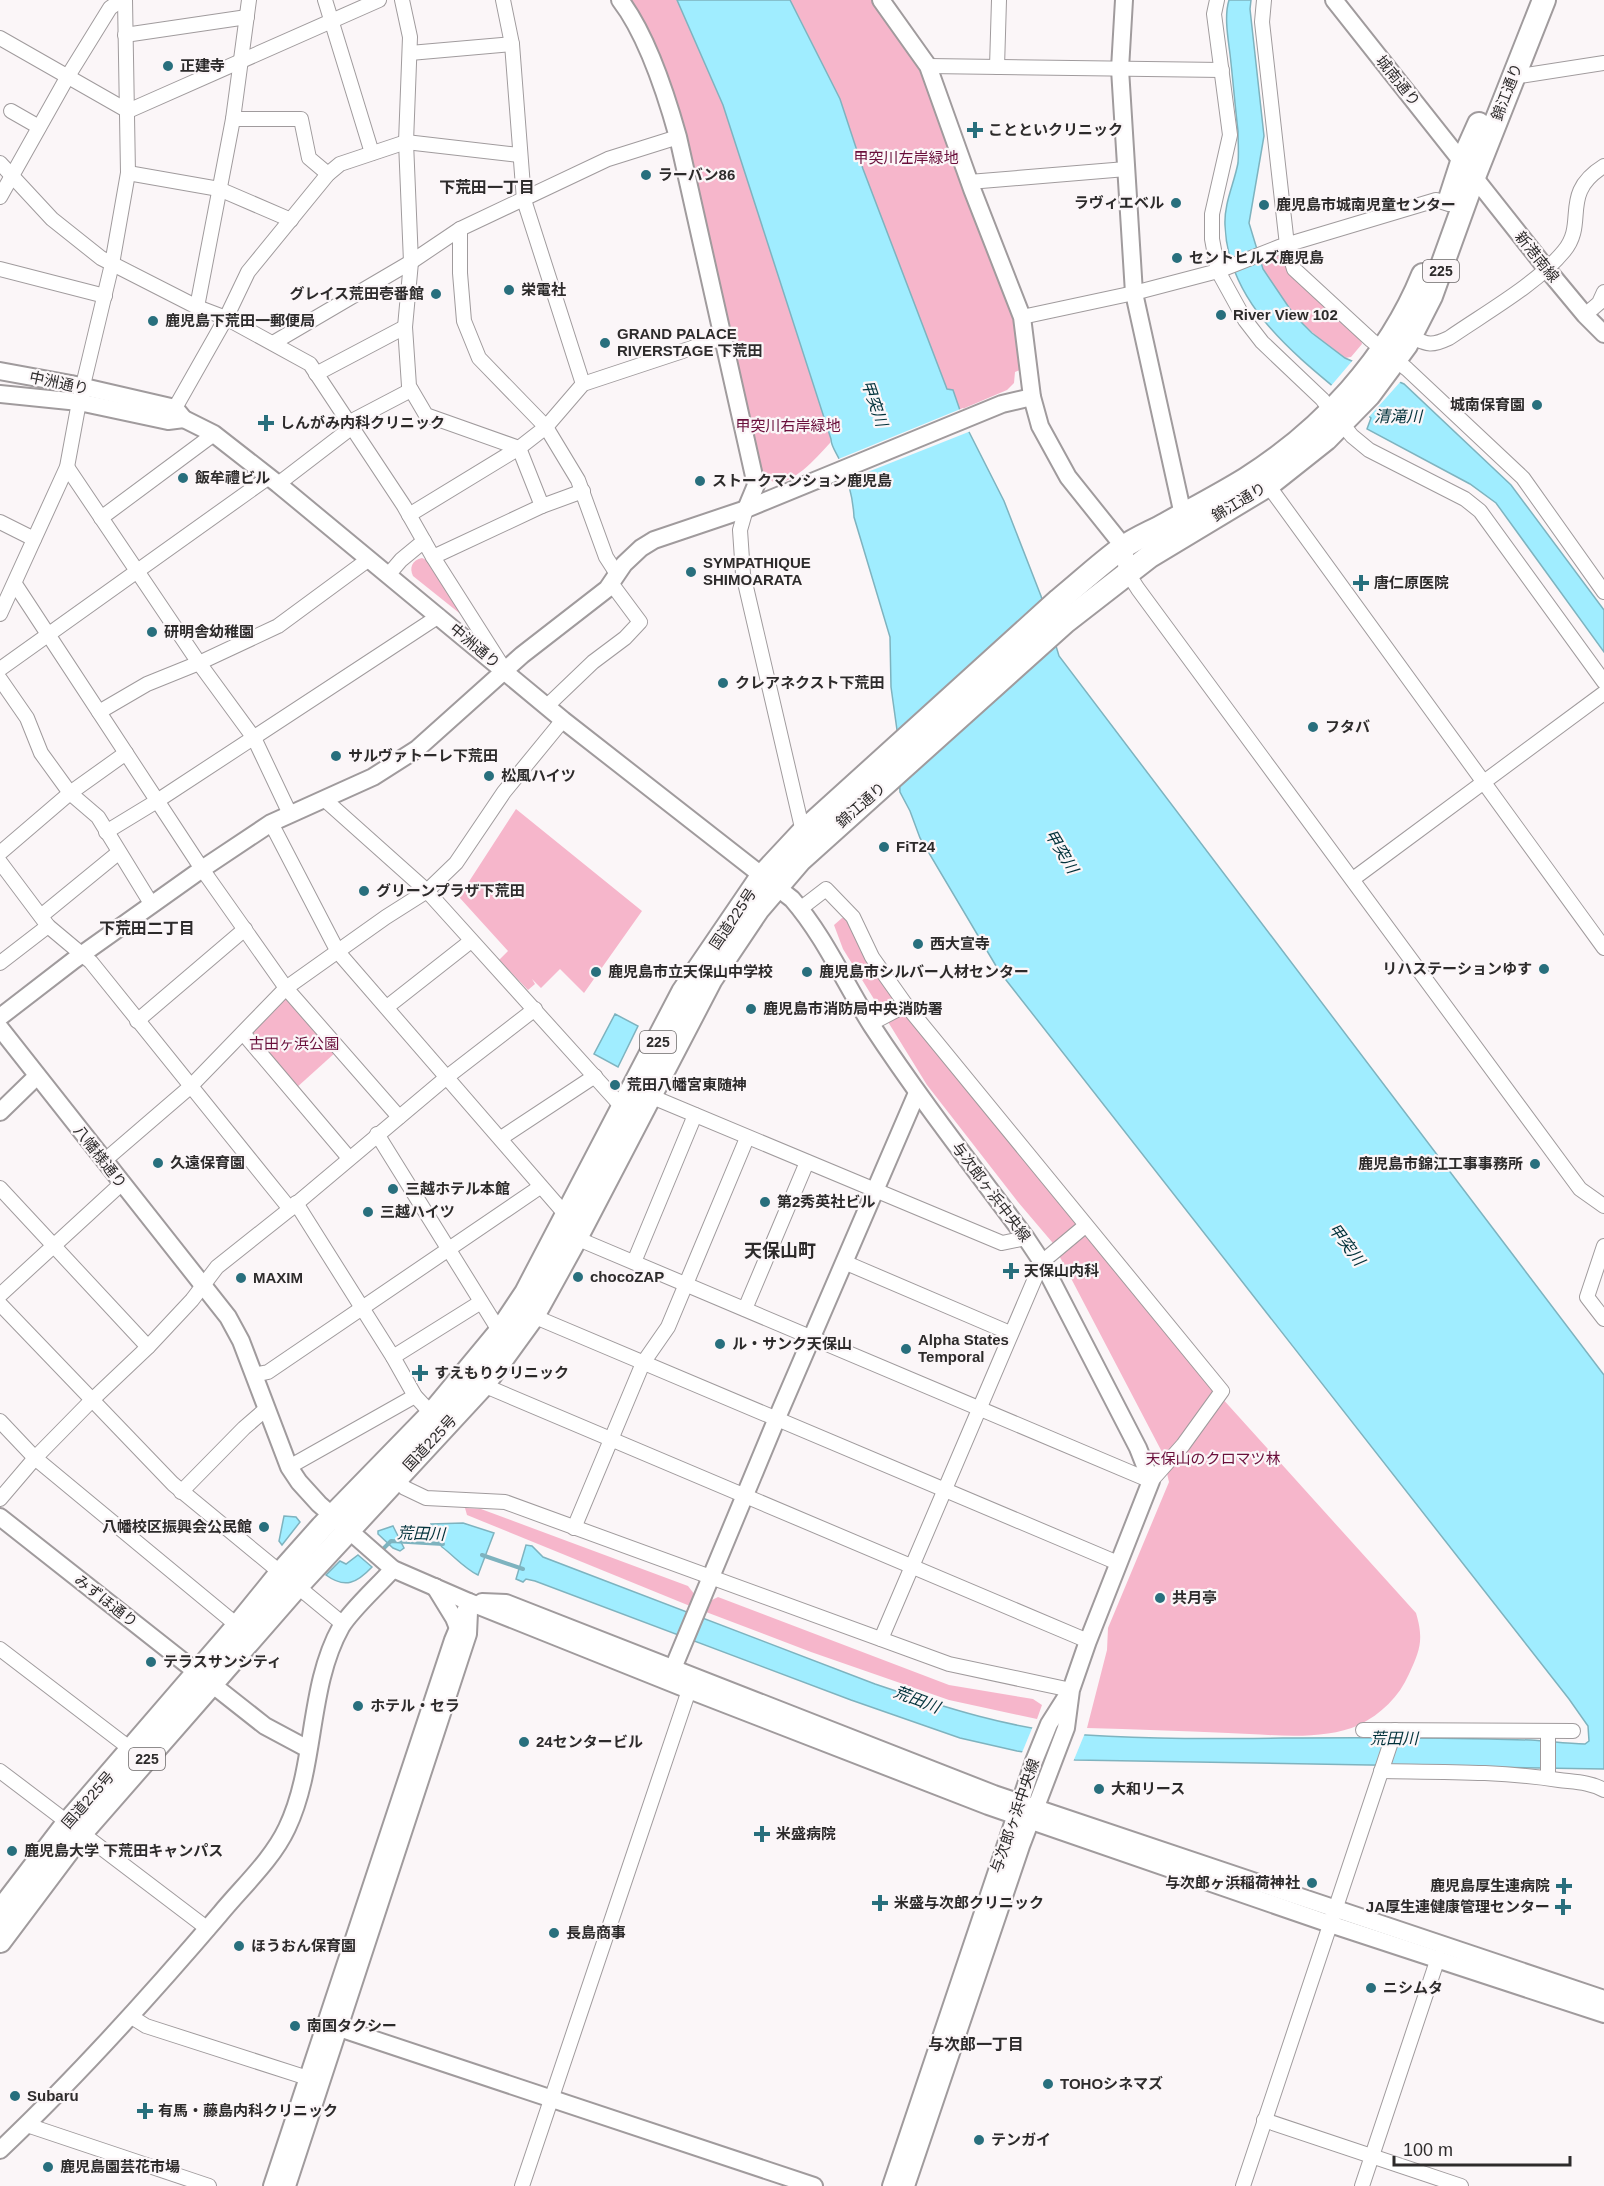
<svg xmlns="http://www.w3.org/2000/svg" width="1604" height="2186" font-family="Arial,'Noto Sans JP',sans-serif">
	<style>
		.green { fill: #f6b6cb }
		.water { fill: #a0edff; stroke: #7eb3bf; stroke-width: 1.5 }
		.pier { fill: #fbf6f8 }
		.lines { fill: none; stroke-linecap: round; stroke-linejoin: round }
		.stream { stroke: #7eb3bf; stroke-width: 4 }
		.minor-casing { stroke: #a09b9d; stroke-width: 16 }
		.tertiary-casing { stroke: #a09b9d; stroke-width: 20 }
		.trunk-casing { stroke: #a09b9d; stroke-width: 26 }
		.minor { stroke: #fff; stroke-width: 14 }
		.tertiary { stroke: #fff; stroke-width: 16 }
		.trunk { stroke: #fff; stroke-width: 22 }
		.poi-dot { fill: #286f7d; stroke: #fbf6f8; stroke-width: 2 }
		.labels { text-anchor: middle; stroke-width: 4.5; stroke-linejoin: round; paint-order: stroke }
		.shield { fill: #fbf6f8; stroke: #6b6868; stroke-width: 1.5 }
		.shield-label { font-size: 14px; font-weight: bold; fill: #2d2b2b }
		.poi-label { font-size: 15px; font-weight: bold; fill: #2d2b2b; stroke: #fbf6f8; text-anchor: start }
		.street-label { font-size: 15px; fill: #2d2b2b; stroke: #fbf6f8 }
		.park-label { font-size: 15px; fill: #6a0f3b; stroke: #fbf6f8 }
		.neighbourhood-label { font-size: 16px; font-weight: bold; fill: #2d2b2b; stroke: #fbf6f8 }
		.water-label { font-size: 16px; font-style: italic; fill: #00313a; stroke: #fbf6f8 }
		.quarter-label { font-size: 18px; font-weight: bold; fill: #2d2b2b; stroke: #fbf6f8 }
	</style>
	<rect width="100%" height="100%" fill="#fbf6f8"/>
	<g class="green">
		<path d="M630,0H677L723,105L831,439L830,443C819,455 784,496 768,478L762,479L685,128C676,100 665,73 654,45C647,29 641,13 630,0Z"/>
		<path d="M790,0H872L922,74L1012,314L1020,370L1015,372L1014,383L1007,390L960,410L953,391L947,389L863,169C845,110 819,54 790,0Z"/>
		<path d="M1280,254L1284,256L1289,274L1361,340L1362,344L1351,357L1345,358C1316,337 1294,319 1275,288C1269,280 1263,272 1261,263Z"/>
		<path d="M422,558L429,561L463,616L413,576C409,568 412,560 422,558Z"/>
		<path d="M516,809L642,911L584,993L560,969L541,988L532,979L535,984L528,990L499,960L508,951L459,897Z"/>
		<path d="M842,918H849L866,959L1211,1386L1416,1613C1424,1640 1420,1650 1409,1674C1399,1697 1381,1714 1359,1725C1320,1742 1269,1734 1228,1733C1181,1731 1134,1729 1087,1728L1107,1650L1108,1628L1169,1482L1162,1452L1052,1242L1018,1202L927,1085L843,949L834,925Z"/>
		<path d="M284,997H289L336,1052L295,1089L251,1036L252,1029Z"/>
		<path d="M465,1508L481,1509L688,1586L695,1595L690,1606L467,1515Z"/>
		<path d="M718,1597L949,1685L1033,1699L1042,1705L1037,1719L949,1700L811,1652L706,1612L710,1601Z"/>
	</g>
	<g class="water">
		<path d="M677,0H790L840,99L863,169L947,389L953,390L964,422L1004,501L1041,596L1059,656L1604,1375V1769L1075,1760L1017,1751L960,1738L851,1700L535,1581L526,1579L523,1582L516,1579L526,1545L532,1546L543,1557L875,1684C943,1707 1014,1730 1086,1735C1192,1742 1298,1736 1404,1738C1446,1738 1489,1739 1531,1740C1549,1741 1567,1744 1585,1744L1589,1741L1588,1726L1569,1699L999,971L920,838L910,811L900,792L897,730L891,687L890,637L854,517C853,497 848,479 840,461C837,453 831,447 831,439L723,105Z"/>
		<path d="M1229,0H1251L1250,9L1264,136L1249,223L1263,269L1294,315L1312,333L1345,358L1404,384L1511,485L1604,610V652L1496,503L1470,484L1367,429L1371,418C1311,366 1228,313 1225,225C1224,203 1234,184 1238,163C1239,153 1238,142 1238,131C1235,106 1233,80 1230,54C1228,38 1224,16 1229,0Z"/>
		<path d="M615,1014L638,1026L618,1067L594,1054Z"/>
		<path d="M284,1516L296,1517L300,1522L282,1545L279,1541Z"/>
		<path d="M463,1523L494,1533L478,1575C465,1569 454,1556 442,1547C437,1542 434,1531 431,1524Z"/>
		<path d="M393,1526L404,1548L400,1551L393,1548L378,1534V1531Z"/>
		<path d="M358,1555L372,1567C357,1583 345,1589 326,1575L340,1561L346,1564Z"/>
	</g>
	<g class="pier">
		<path d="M1351,357L1402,380L1368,418L1330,387L1353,360Z"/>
		<path d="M963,408L971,431L845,481L836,460Z"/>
		<path d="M1033,1726L1085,1733L1073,1762L1021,1755Z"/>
	</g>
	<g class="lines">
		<g class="stream">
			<path d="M380,1552L391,1541L443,1544"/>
			<path d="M482,1555L523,1569"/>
		</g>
		<g class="minor-casing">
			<g id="minor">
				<path d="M325,0L372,153"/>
				<path d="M402,0L410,37L406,142L411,262L405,327L409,386L426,415L519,448L542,506"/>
				<path d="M503,0L512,44L524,200L583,384"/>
				<path d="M1217,0L1214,14L1230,135L1212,214V239L1218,271L1245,320L1262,342L1322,399L1352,436L1369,450L1465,499L1480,511L1604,682"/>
				<path d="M1264,0L1262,22L1287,245L1294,269L1371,340L1407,369L1523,478L1604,592"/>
				<path d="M125,35L247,17"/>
				<path d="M0,38L128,111L379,0"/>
				<path d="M410,53L512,44"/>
				<path d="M928,66L1222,70"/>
				<path d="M997,67L999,0"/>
				<path d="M1513,77L1604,63"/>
				<path d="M11,111L39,127"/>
				<path d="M233,119H301L309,158L328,174"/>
				<path d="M0,163L52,219L101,258L197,307L226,318L310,364L404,506L433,557L501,664"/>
				<path d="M128,173L219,189L291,220"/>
				<path d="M969,182L1126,169"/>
				<path d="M0,197L68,76L110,8L121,0"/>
				<path d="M460,229V273L464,321L479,358L546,427L578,480L606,557L617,574"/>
				<path d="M0,269L105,296"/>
				<path d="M197,307L233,119L249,0"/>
				<path d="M1585,315L1599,303L1604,292"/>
				<path d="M1022,317L1134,293L1218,271L1279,247L1436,200L1449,204"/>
				<path d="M1411,337C1428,345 1432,346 1449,338C1485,313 1537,284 1564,251C1588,222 1559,194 1604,166"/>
				<path d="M273,343L411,262L460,229L608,159L678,137"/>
				<path d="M316,374L405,327"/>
				<path d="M175,408L226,318L248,272L328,174L340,164L406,142L519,155"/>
				<path d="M348,423L411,390"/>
				<path d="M67,467L199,663L254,738L290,814"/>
				<path d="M278,484L351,428"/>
				<path d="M1268,485L1604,948"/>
				<path d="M746,509L740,530L743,574L803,832"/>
				<path d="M409,515L519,448L546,427L583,384L722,338"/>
				<path d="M101,518L214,434"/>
				<path d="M0,522L34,539"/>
				<path d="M433,557L542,506L583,491"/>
				<path d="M1127,572L1138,589L1580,1189L1604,1206"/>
				<path d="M389,574L401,560L424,541"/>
				<path d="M15,584L202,869L286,988L399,1117"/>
				<path d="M0,614L67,467L79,402L112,264L128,173L125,0"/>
				<path d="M0,669L269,477"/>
				<path d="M0,679L27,718L41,753L70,793L98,817L152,905"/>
				<path d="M547,706L593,662L625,638L640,622L611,583"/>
				<path d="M99,712L147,684L199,663L278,626L369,559"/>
				<path d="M324,799L427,891L623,1108"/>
				<path d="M271,823L338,952L566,1215L576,1238L1151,1481L1183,1445L1222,1391L906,1005L872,957L853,917L826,889L800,909"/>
				<path d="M106,832L157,801L439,616"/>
				<path d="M0,853L70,793L126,753"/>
				<path d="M0,862L48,926L91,962L290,1209"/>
				<path d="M1353,879L1604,693"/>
				<path d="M41,916L118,853"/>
				<path d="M0,963L48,926"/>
				<path d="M387,1007L471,941"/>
				<path d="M137,1021L245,929"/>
				<path d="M870,1024L906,1005"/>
				<path d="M243,1033L349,1158"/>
				<path d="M650,1096L1002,1243L1026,1238"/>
				<path d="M377,1134L500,1332"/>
				<path d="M501,1138L595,1076"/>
				<path d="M104,1161L190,1087L286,988L386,917L427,891L456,863L504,792L563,720"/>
				<path d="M0,1188L148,1347"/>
				<path d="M296,1203L393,1357L415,1396L432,1414"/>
				<path d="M1604,1246L1587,1297L1604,1319"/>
				<path d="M634,1262L695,1115"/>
				<path d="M844,1262L1010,1333"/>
				<path d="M0,1295L121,1184"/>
				<path d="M0,1304L173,1484L281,1573"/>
				<path d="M745,1309L807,1162"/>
				<path d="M533,1316L1118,1563"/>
				<path d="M393,1357L481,1302"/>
				<path d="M254,1375L268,1372L540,1187"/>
				<path d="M483,1385L1088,1641"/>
				<path d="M0,1421L35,1458L238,1626"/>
				<path d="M289,1467L415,1396"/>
				<path d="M396,1479L405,1488L426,1498L505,1502L949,1664L1071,1690"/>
				<path d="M181,1492L244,1428L266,1409"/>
				<path d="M0,1499L35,1458L91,1401L148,1347L192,1300L217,1267L290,1209L447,1077L535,1009"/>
				<path d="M574,1528L643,1363L668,1327L747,1138"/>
				<path d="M297,1586L343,1624"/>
				<path d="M881,1639L1042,1262L1085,1226"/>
				<path d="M0,1649L132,1750"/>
				<path d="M1363,1730L1573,1731"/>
				<path d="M1548,1732V1778"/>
				<path d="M0,1771L208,1929"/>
				<path d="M1381,1771C1440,1772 1500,1771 1559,1780C1574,1782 1590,1782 1604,1790"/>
				<path d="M130,2016L146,2026L317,2081"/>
				<path d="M1264,2120L1461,2186"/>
				<path d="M27,2125L209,2186"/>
				<path d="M522,2186L689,1690"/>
				<path d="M1243,2186L1395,1730"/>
				<path d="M1362,2186L1438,1958"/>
			</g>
		</g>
		<g class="tertiary-casing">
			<g id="tertiary">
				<path d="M620,0C647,35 666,94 678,137L756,485L746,509"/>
				<path d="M881,0L928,66L972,189L1022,317L1032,397L1040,426L1068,477L1124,547L1127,572"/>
				<path d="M1124,0L1120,69L1134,293L1183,515"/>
				<path d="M1334,0L1546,268L1585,315L1604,334"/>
				<path d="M0,371L71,384L175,408L184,419L214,434L278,484L563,720L792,899C825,937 845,984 872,1026C920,1099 974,1168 1026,1238L1042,1262L1138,1448L1151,1481L1088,1641L1071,1690L1066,1728L1021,1846L906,2186"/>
				<path d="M0,394L79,402L168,421L184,419"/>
				<path d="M0,1017L74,960L202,869L271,823L373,777L417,749L522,655L607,589L624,564L641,548L654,540L746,509L1002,404L1032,397"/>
				<path d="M0,1028L228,1317L241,1341L289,1467L299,1482L319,1504L393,1569L469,1602L689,1690L988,1806L1330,1924L1604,2014"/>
				<path d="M0,1112L37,1076"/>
				<path d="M0,1517L265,1726L308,1749"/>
				<path d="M435,1587L454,1618L458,1628"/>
				<path d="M482,1602L506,1603L994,1794L1604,1999"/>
				<path d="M669,1678L777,1418L917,1093"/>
				<path d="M330,2025L814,2186"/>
				<path d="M0,2150C78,2076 150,1996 220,1914C242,1887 272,1860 287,1828C317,1765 307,1688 341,1627C351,1610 379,1585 393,1569"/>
				<path d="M272,2186L453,1640L469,1602"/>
				<path d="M287,2186L468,1634L469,1612"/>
				<path d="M891,2186L1034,1761L1049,1724L1068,1694"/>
			</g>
		</g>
		<g class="trunk-casing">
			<g id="trunk">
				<path d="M1450,199L1462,162L1479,124"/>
				<path d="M0,1912L68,1823L238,1626L281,1573L322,1527L432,1414L500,1332L526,1293L683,992L762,876L803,832L1059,600C1080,583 1100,564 1122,548C1136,538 1152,532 1166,524C1193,509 1220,495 1246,479C1322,431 1389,359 1423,275"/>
				<path d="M0,1941L81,1833L297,1586L483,1385L533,1316L576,1238L711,979L758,909L800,860L1065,622L1150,556L1268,485L1326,439L1369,395L1406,345L1431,296L1474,177L1544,0"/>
			</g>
		</g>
		<use href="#minor" class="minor"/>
		<use href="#tertiary" class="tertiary"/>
		<use href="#trunk" class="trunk"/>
	</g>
	<g class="poi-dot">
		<circle cx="168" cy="66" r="6"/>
		<path d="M972 121h6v6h6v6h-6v6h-6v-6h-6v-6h6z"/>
		<circle cx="646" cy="175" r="6"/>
		<circle cx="1176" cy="203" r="6"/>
		<circle cx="1264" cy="205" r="6"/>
		<circle cx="1177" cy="258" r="6"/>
		<circle cx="509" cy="290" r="6"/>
		<circle cx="436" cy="294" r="6"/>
		<circle cx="1221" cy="315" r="6"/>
		<circle cx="153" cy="321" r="6"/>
		<circle cx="605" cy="343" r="6"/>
		<circle cx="1537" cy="405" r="6"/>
		<path d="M263 414h6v6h6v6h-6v6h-6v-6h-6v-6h6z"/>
		<circle cx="183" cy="478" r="6"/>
		<circle cx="700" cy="481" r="6"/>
		<circle cx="691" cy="572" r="6"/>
		<path d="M1358 574h6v6h6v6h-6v6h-6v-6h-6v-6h6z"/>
		<circle cx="152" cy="632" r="6"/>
		<circle cx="723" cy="683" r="6"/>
		<circle cx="1313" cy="727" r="6"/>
		<circle cx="336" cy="756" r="6"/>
		<circle cx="489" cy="776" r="6"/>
		<circle cx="884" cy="847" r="6"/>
		<circle cx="364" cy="891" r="6"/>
		<circle cx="918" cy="944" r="6"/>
		<circle cx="1544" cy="969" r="6"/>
		<circle cx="596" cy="972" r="6"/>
		<circle cx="807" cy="972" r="6"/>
		<circle cx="751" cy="1009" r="6"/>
		<circle cx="615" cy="1085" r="6"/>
		<circle cx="158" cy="1163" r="6"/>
		<circle cx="1535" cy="1164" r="6"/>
		<circle cx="393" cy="1189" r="6"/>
		<circle cx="765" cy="1202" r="6"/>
		<circle cx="368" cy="1212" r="6"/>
		<path d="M1008 1262h6v6h6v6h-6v6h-6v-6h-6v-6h6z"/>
		<circle cx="578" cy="1277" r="6"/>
		<circle cx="241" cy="1278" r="6"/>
		<circle cx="720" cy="1344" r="6"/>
		<circle cx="906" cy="1349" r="6"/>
		<path d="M417 1364h6v6h6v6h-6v6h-6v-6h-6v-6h6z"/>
		<circle cx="264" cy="1527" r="6"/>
		<circle cx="1160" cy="1598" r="6"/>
		<circle cx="151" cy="1662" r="6"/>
		<circle cx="358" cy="1706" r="6"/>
		<circle cx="524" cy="1742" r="6"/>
		<circle cx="1099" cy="1789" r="6"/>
		<path d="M759 1825h6v6h6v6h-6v6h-6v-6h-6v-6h6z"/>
		<circle cx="12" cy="1851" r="6"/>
		<circle cx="1312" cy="1883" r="6"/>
		<path d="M1561 1877h6v6h6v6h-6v6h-6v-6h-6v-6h6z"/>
		<path d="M877 1894h6v6h6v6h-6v6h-6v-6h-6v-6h6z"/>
		<path d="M1560 1898h6v6h6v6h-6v6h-6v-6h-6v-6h6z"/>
		<circle cx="554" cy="1933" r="6"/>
		<circle cx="239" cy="1946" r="6"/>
		<circle cx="1371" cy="1988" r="6"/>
		<circle cx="295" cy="2026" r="6"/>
		<circle cx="1048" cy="2084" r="6"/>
		<circle cx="15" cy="2096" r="6"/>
		<path d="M142 2102h6v6h6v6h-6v6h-6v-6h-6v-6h6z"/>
		<circle cx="979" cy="2140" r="6"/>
		<circle cx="48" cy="2167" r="6"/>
	</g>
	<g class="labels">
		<g class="shield">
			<rect x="1423" y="260" width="36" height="22" rx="4.5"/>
			<rect x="640" y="1031" width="36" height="22" rx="4.5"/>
			<rect x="129" y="1748" width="36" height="22" rx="4.5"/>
		</g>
		<g class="shield-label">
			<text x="1441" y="276">225</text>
			<text x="658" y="1047">225</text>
			<text x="147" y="1764">225</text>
		</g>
		<g class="poi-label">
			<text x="180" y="71">正建寺</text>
			<text x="988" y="135">ことといクリニック</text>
			<text x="658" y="180">ラーバン86</text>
			<text x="1164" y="208" text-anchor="end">ラヴィエベル</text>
			<text x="1276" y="210">鹿児島市城南児童センター</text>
			<text x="1189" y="263">セントヒルズ鹿児島</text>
			<text x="521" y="295">栄電社</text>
			<text x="424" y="299" text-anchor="end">グレイス荒田壱番館</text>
			<text x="1233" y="320">River View 102</text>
			<text x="165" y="326">鹿児島下荒田一郵便局</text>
			<text x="617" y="339">GRAND PALACE<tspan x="617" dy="17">RIVERSTAGE 下荒田</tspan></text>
			<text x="1525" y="410" text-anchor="end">城南保育園</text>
			<text x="280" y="428">しんがみ内科クリニック</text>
			<text x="195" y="483">飯牟禮ビル</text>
			<text x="712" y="486">ストークマンション鹿児島</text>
			<text x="703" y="568">SYMPATHIQUE<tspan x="703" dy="17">SHIMOARATA</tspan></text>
			<text x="1374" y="588">唐仁原医院</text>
			<text x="164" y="637">研明舎幼稚園</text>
			<text x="735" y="688">クレアネクスト下荒田</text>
			<text x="1325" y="732">フタバ</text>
			<text x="348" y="761">サルヴァトーレ下荒田</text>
			<text x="501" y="781">松風ハイツ</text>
			<text x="896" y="852">FiT24</text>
			<text x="376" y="896">グリーンプラザ下荒田</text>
			<text x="930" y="949">西大宣寺</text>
			<text x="1532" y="974" text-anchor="end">リハステーションゆす</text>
			<text x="608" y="977">鹿児島市立天保山中学校</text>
			<text x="819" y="977">鹿児島市シルバー人材センター</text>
			<text x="763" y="1014">鹿児島市消防局中央消防署</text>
			<text x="627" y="1090">荒田八幡宮東随神</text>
			<text x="170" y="1168">久遠保育園</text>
			<text x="1523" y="1169" text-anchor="end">鹿児島市錦江工事事務所</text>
			<text x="405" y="1194">三越ホテル本館</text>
			<text x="777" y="1207">第2秀英社ビル</text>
			<text x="380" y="1217">三越ハイツ</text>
			<text x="1024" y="1276">天保山内科</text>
			<text x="590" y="1282">chocoZAP</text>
			<text x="253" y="1283">MAXIM</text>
			<text x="918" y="1345">Alpha States<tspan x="918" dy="17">Temporal</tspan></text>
			<text x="732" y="1349">ル・サンク天保山</text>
			<text x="434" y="1378">すえもりクリニック</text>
			<text x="252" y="1532" text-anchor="end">八幡校区振興会公民館</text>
			<text x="1172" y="1603">共月亭</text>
			<text x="163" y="1667">テラスサンシティ</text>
			<text x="370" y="1711">ホテル・セラ</text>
			<text x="536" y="1747">24センタービル</text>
			<text x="1111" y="1794">大和リース</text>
			<text x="776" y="1839">米盛病院</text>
			<text x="24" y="1856">鹿児島大学 下荒田キャンパス</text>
			<text x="1300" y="1888" text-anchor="end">与次郎ヶ浜稲荷神社</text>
			<text x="1550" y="1891" text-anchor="end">鹿児島厚生連病院</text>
			<text x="894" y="1908">米盛与次郎クリニック</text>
			<text x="1550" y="1912" text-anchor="end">JA厚生連健康管理センター</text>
			<text x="566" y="1938">長島商事</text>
			<text x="251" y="1951">ほうおん保育園</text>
			<text x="1383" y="1993">ニシムタ</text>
			<text x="307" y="2031">南国タクシー</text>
			<text x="1060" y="2089">TOHOシネマズ</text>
			<text x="27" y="2101">Subaru</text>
			<text x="158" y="2116">有馬・藤島内科クリニック</text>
			<text x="991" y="2145">テンガイ</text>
			<text x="60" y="2172">鹿児島園芸花市場</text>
		</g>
		<g class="street-label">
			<text transform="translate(1398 81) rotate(51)" y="5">城南通り</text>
			<text transform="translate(1507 92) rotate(-69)" y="5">錦江通り</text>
			<text transform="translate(1537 257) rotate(51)" y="5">新港南線</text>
			<text transform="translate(59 383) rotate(12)" y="5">中洲通り</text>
			<text transform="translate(1239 502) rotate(-31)" y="5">錦江通り</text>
			<text transform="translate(475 646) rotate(40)" y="5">中洲通り</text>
			<text transform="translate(861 805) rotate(-41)" y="5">錦江通り</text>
			<text transform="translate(733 919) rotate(-56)" y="5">国道225号</text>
			<text transform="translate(100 1157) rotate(52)" y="5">八幡様通り</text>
			<text transform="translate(991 1192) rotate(53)" y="5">与次郎ヶ浜中央線</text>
			<text transform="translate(430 1443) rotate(-47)" y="5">国道225号</text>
			<text transform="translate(106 1601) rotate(38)" y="5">みずほ通り</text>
			<text transform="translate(88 1800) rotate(-49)" y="5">国道225号</text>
			<text transform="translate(1015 1816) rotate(-71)" y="5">与次郎ヶ浜中央線</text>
		</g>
		<g class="park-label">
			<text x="906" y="163">甲突川左岸緑地</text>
			<text x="788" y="431">甲突川右岸緑地</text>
			<text x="294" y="1049">古田ヶ浜公園</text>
			<text x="1213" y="1464">天保山のクロマツ林</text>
		</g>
		<g class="neighbourhood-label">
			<text x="487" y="193">下荒田一丁目</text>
			<text x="147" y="934">下荒田二丁目</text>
			<text x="976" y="2050">与次郎一丁目</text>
		</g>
		<g class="water-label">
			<text transform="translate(875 403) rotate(71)" y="6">甲突川</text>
			<text x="1398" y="422">清滝川</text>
			<text transform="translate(1062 851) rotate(59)" y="6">甲突川</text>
			<text transform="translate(1347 1244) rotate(53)" y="6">甲突川</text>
			<text transform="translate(421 1533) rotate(2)" y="6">荒田川</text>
			<text transform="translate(917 1699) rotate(21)" y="6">荒田川</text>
			<text x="1394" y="1744">荒田川</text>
		</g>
		<g class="quarter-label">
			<text x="780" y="1257">天保山町</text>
		</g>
	</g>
	<path d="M1394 2156v9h176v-9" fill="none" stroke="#2d2b2b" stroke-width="3"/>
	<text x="1403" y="2156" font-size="18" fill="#2d2b2b" stroke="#fbf6f8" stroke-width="4.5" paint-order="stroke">100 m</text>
</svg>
